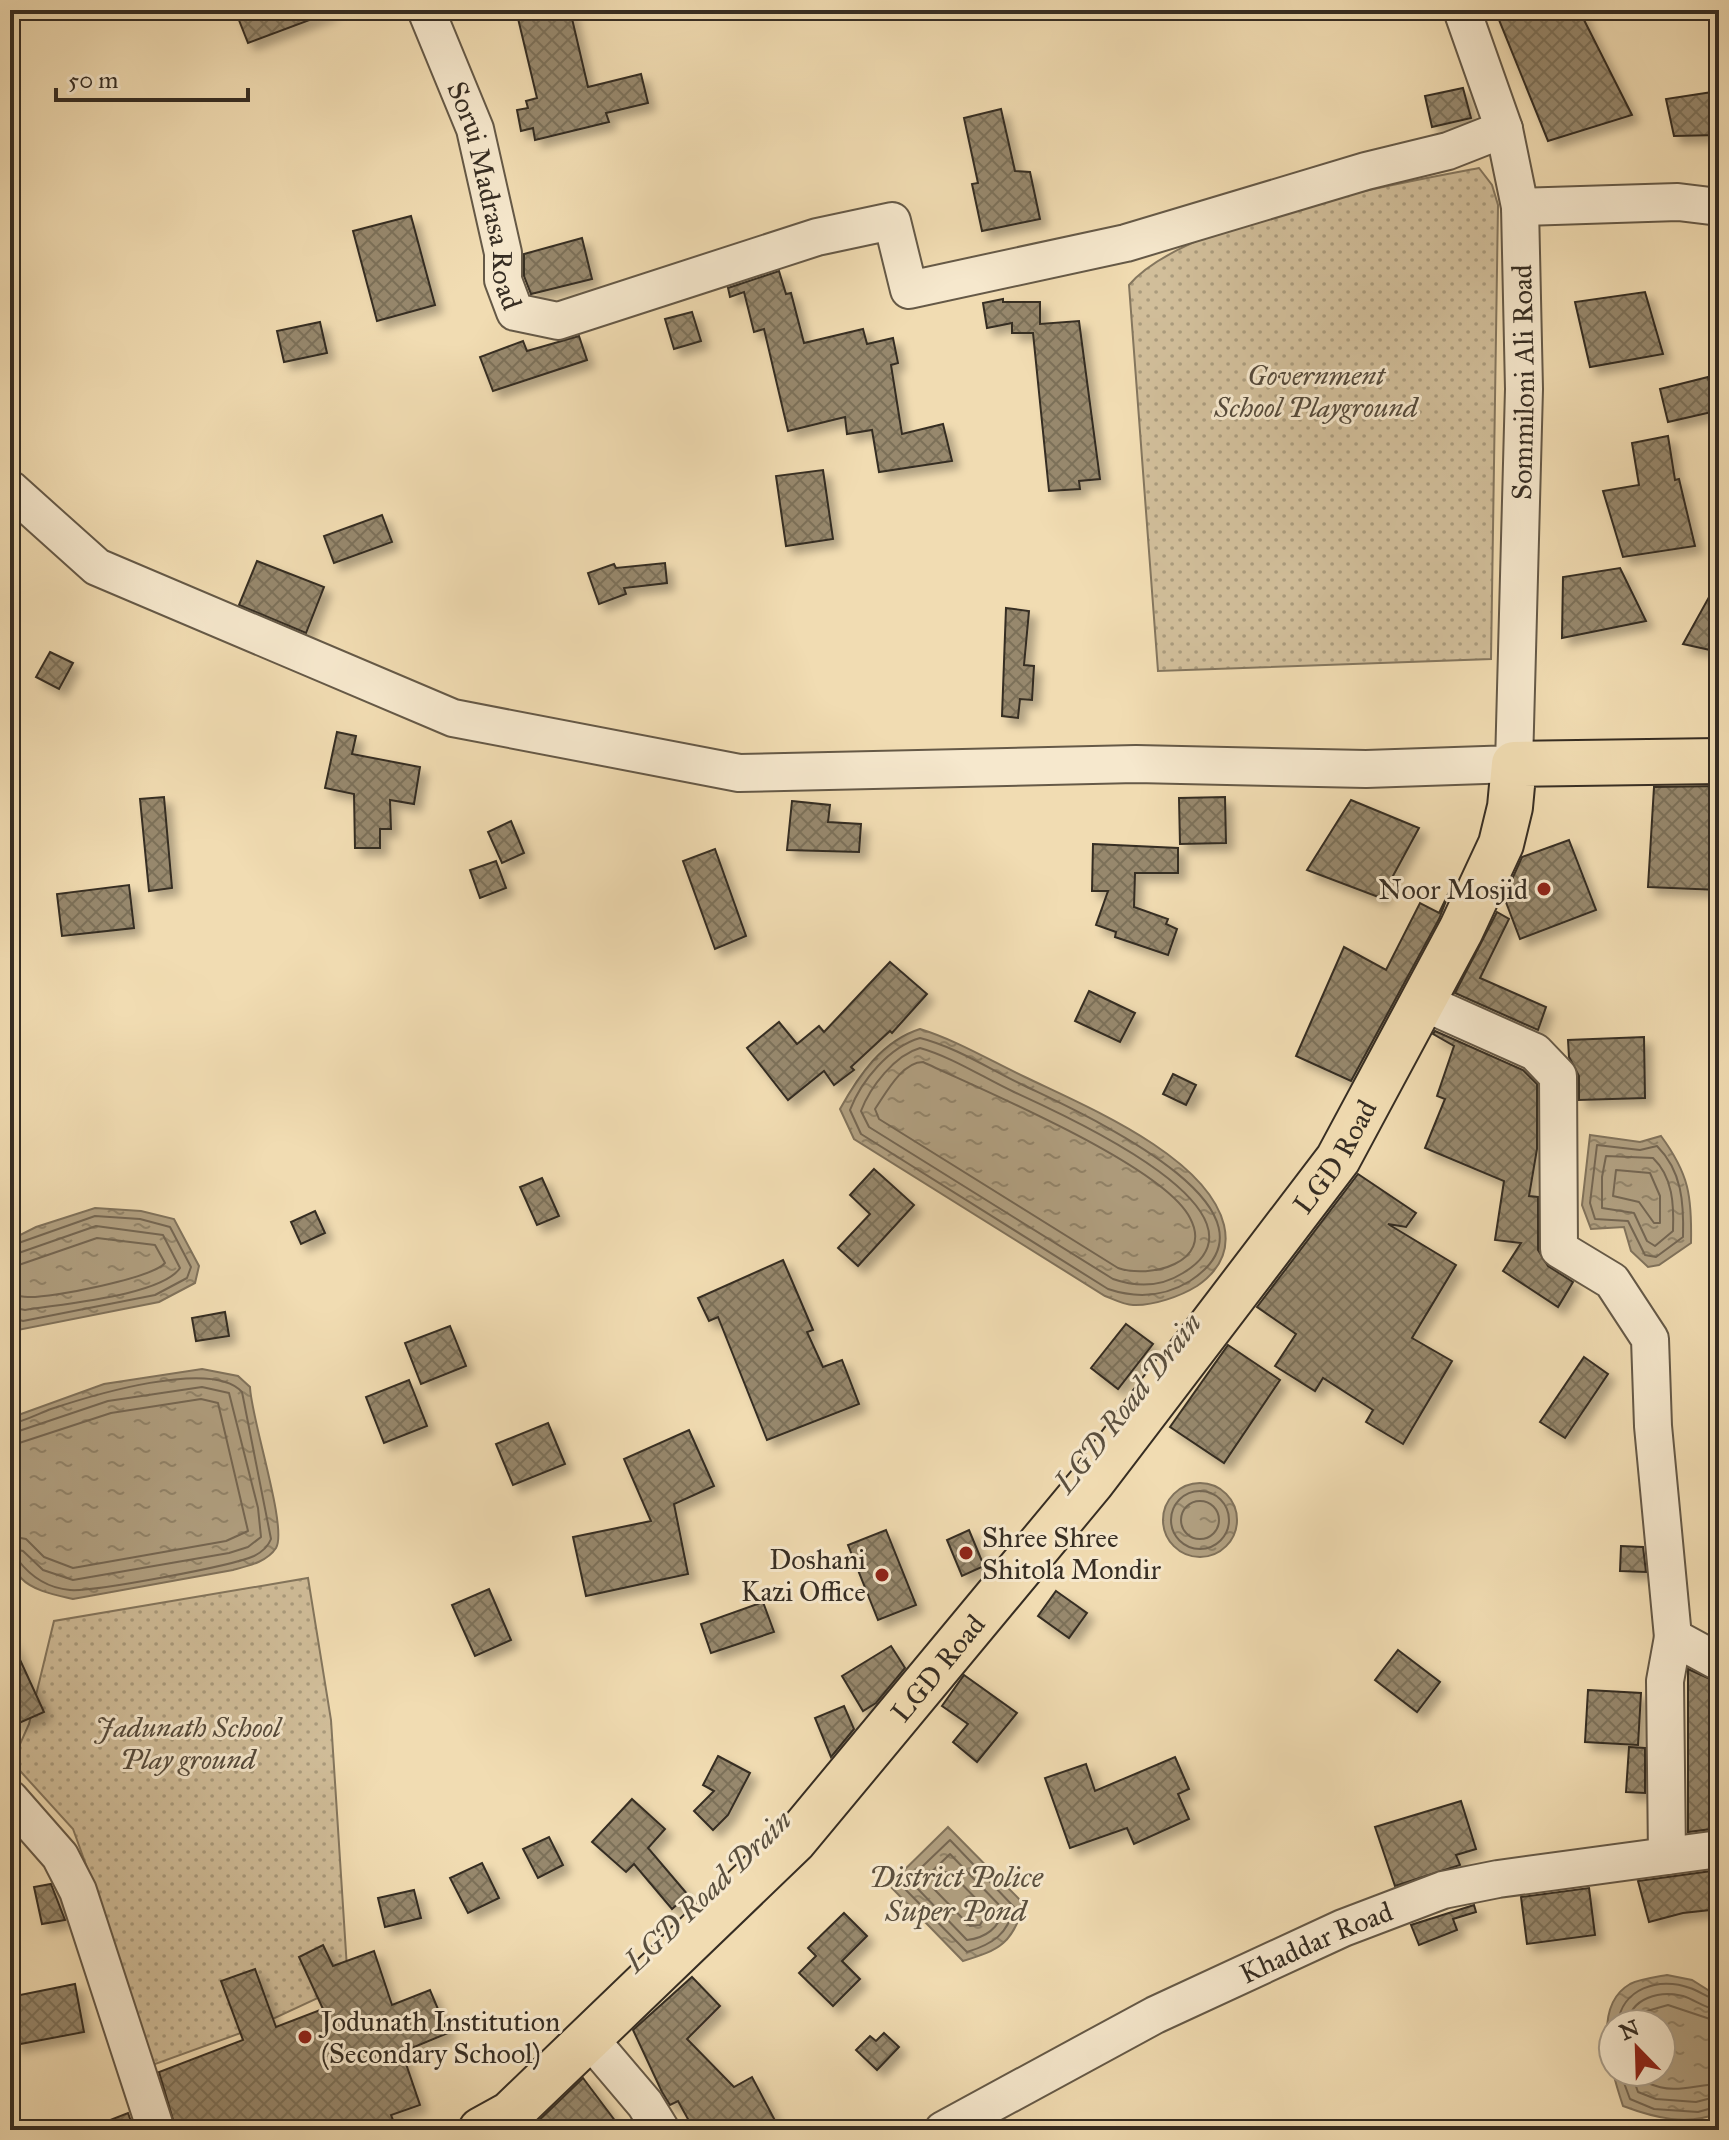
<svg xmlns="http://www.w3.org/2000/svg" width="1729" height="2140" font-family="'IM FELL Great Primer',serif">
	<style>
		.park { fill: url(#park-dots); stroke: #84765e; stroke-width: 2 }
		.water { fill: url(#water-ripples); stroke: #80725b; stroke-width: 2; fill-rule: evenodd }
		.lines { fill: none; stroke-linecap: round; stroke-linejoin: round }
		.shore { stroke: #746652; stroke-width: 2 }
		.building { fill: url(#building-cross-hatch); stroke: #362d23; stroke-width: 2; filter: url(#shadow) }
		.minor-casing { stroke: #655947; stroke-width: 40 }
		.major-casing { stroke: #362d23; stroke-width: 48 }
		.minor { stroke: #f6e8cd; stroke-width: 36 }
		.major { stroke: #f1dcb2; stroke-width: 44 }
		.poi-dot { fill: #8f2418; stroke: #f6e8cd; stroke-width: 3 }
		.labels { text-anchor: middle; stroke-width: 6; stroke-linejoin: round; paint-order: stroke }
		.street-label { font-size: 28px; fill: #362d23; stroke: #f6e8cd }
		.park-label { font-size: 28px; font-style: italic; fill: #554a3b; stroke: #f6e8cd }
		.poi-label { font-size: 28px; fill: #362d23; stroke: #f6e8cd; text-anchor: end }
		.water-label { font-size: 30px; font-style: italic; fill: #5b503f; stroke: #f6e8cd }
	</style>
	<defs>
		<pattern id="park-dots" width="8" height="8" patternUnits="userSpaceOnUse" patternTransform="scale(2)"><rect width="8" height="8" fill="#d1be9a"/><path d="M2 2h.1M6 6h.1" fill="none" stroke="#aa9b7d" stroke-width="1.8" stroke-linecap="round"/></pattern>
		<pattern id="water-ripples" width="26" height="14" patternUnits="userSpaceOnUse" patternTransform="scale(2)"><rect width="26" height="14" fill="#b1a081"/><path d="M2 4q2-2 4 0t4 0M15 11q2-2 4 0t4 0" fill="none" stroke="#918369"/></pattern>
		<pattern id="building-cross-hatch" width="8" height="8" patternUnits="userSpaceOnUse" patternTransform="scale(2)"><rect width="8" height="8" fill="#97886d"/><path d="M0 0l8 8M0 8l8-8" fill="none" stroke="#7c7059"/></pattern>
		<filter id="shadow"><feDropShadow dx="7" dy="7" stdDeviation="4" flood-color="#0004"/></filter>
	</defs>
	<rect width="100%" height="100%" fill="#f1dcb2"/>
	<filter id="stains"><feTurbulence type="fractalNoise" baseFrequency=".0025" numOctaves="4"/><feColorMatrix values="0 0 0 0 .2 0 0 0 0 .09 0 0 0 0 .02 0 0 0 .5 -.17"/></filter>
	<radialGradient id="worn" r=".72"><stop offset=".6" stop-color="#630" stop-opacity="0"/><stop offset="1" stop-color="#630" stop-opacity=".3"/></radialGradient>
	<g class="park">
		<path d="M1479,168L1492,185L1498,205L1491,659L1158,671L1129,285C1183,221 1394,184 1479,168Z"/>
		<path d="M308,1578L331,1720L348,1984L249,2030L147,2067L111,1934L73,1829L12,1762L29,1724L54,1621Z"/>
	</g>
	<g class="water">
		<path d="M920,1029C956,1040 991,1061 1025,1077C1085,1106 1207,1156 1224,1225C1230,1251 1219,1271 1197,1286C1181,1296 1153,1306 1133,1305C1124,1305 1113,1299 1105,1296L854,1139L840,1109C859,1075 882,1041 920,1029Z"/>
		<path d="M1590,1135L1640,1142L1661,1136C1689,1174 1692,1196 1691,1243L1659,1265L1648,1267L1631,1251L1624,1227L1591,1229L1582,1205Z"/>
		<path d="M95,1208L141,1211L174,1219L199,1266L195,1283L159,1302L18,1330L10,1322V1240L36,1227Z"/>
		<path d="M202,1369L238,1376L250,1387C251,1419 288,1528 276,1548C267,1562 248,1566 233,1570L73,1599C56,1595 33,1591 21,1578C2,1557 10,1451 10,1418L104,1384Z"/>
		<circle cx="1200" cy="1520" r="37"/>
		<path d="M948,1827L1024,1904C1013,1943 1000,1950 963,1961L889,1885Z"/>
		<path d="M1667,1975L1692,1980L1719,1997V2113C1687,2126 1655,2118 1623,2106C1612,2073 1590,2007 1630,1984C1640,1979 1656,1977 1667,1975ZM1661,2024V2072H1613V2024Z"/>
	</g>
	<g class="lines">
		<g class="shore">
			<path d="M920,1038C956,1047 991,1070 1025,1086C1074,1110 1300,1209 1190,1281C1164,1297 1135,1298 1108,1289L861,1134L850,1110C861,1081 889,1047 920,1038Z"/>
			<path d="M920,1048C952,1057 984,1078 1014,1092C1055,1111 1286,1212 1183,1273C1161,1287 1136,1287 1113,1279L869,1127L861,1111C870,1087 895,1055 920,1048Z"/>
			<path d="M923,1062C982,1090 1163,1165 1190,1218C1214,1263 1149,1279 1118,1268L879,1119L875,1109C886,1093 902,1062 923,1062Z"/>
			<path d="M1597,1145L1640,1150L1657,1146C1682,1171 1684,1203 1683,1237L1656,1257L1645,1255L1628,1221L1595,1219L1590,1203Z"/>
			<path d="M1606,1156L1653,1158C1673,1177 1674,1205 1673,1231L1655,1246L1647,1241L1634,1213L1602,1208V1177Z"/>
			<path d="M1616,1170L1650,1173L1660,1196V1223H1654L1639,1202L1613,1196Z"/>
			<path d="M10,1246L95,1216L140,1219L170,1227L191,1267L187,1278L155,1295L23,1321L10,1317"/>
			<path d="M10,1256L96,1226L163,1235L180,1268C161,1296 59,1304 25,1310L10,1307"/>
			<path d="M10,1268L97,1238L155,1245L165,1263C152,1278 52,1298 28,1297C22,1297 16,1295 10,1295"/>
			<path d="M10,1424C23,1422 38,1414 51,1409C90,1396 212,1358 242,1392L271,1539C268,1547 262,1552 254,1556C232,1566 93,1592 70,1590C47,1588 31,1577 18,1560L10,1558"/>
			<path d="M10,1434L108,1401L202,1387L229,1393L258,1508L261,1537L248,1547L229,1553L73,1580L43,1570L23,1551L10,1548"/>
			<path d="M10,1446L111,1413L201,1399L218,1403L248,1531L226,1541L73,1568L44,1557L26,1539L10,1536"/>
			<circle cx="1200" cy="1520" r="29"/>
			<circle cx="1200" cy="1520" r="19"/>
			<path d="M950,1840L1014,1907C1008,1934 993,1944 967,1952L902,1886Z"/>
			<path d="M950,1854L1003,1909C1000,1928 985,1938 967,1940L916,1887Z"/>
			<path d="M945,1872H950L988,1911L980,1925L970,1926L933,1888Z"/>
			<path d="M1618,2024C1621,1989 1659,1976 1690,1988C1700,1991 1708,1999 1719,2000"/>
			<path d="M1628,2024C1630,1998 1660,1990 1683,1996C1696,2000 1705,2009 1719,2010"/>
			<path d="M1640,2024L1647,2011L1668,2005L1719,2022"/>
			<path d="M1620,2072L1630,2099L1654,2109L1698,2112L1719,2106"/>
			<path d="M1631,2072L1638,2092L1656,2099L1696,2102L1719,2096"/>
			<path d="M1644,2072L1648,2083C1674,2095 1693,2085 1719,2084"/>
		</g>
	</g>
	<g class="building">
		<path d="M235,10H330L331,12L248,43Z"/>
		<path d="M516,10H570L588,87L641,74L648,103L606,113L609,122L535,140L533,128L521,131L517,110L528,108L526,101L537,98Z"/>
		<path d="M1495,10H1579L1632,115L1548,141Z"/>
		<path d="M1463,88L1471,118L1432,127L1425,96Z"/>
		<path d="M1719,91V135L1674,136L1666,99Z"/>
		<path d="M1001,109L1015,171L1030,172L1040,219L982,231L972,184L978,183L964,118Z"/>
		<path d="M411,216L435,305L377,321L353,231Z"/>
		<path d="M582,238L592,279L531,294L524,276V254Z"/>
		<path d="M779,271L786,294L791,293L804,343L863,329L867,344L893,338L898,363L891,365L902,434L943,424L952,461L879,472L872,430L847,434L845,417L788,431L764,329L754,332L744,292L730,297L728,288Z"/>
		<path d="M1645,292L1663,354L1590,367L1575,302Z"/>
		<path d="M1003,299V302H1040V324L1079,321L1100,479L1079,481L1080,489L1049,491L1033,333H1012V323L987,328L983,303Z"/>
		<path d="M692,312L701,341L674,349L665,319Z"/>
		<path d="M320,322L327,353L284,362L277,331Z"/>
		<path d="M579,336L587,360L493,391L480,357L523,341L527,351Z"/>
		<path d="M1708,377L1716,411L1668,422L1660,389Z"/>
		<path d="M1668,436L1675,480L1679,479L1695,546L1623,557L1603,491L1639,485L1632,443Z"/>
		<path d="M823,470L833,539L786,546L776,476Z"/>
		<path d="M382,515L392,542L334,563L324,536Z"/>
		<path d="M257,561L324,587L306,633L239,605Z"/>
		<path d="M665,563L667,583L624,588L626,594L599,604L588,573L614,564L616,568Z"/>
		<path d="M1620,568L1646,621L1562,638L1563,577Z"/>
		<path d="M1719,579V652L1683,644Z"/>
		<path d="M1006,608L1029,611L1024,665L1034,666L1032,700L1020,699L1018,718L1002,716Z"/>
		<path d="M50,652L73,663L59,689L36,677Z"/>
		<path d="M337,732L356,736L352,754L420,767L414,804L390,800L391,829H380V848H355L354,794L325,788Z"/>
		<path d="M1719,786V890L1648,887L1654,787Z"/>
		<path d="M164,797L172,888L149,891L140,799Z"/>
		<path d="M1225,797L1226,843L1180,844L1179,798Z"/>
		<path d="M1351,800L1419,828L1381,898L1307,870Z"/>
		<path d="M792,801L830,805L828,822L861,824L859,852L787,850Z"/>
		<path d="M511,821L524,853L502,863L488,832Z"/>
		<path d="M1569,840L1596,910L1520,939L1504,897L1522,857Z"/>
		<path d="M1093,844L1178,848V873H1135L1134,907L1168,919L1166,924L1177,929L1168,955L1115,937L1116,932L1096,925L1108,891H1092Z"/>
		<path d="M715,849L746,936L715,949L683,861Z"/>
		<path d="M496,861L506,888L480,898L470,870Z"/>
		<path d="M129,885L134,928L62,936L57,894Z"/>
		<path d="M1451,888L1439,919L1351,1081L1296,1056L1344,947L1386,970L1420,903L1439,913Z"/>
		<path d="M1497,912L1509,919L1480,978L1546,1007L1538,1030L1455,993Z"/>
		<path d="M890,962L927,994L892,1033L890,1031L851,1067L854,1070L834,1085L824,1071L788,1100L747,1048L779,1022L797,1044L819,1026L824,1032Z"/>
		<path d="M1089,991L1135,1013L1120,1042L1075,1021Z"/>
		<path d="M1435,1031L1523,1070L1537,1084V1149L1529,1196L1538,1197V1250L1548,1266L1573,1282L1558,1307L1503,1271L1521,1243L1495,1240L1504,1181L1425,1148L1445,1099L1437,1096L1454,1046L1433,1034Z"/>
		<path d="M1644,1037L1645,1098L1579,1100V1076L1569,1057L1568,1040Z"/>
		<path d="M1173,1074L1196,1085L1186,1105L1163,1094Z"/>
		<path d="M874,1169L914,1205L858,1266L838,1248L870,1214L850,1195Z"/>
		<path d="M1358,1174L1416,1213L1406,1227L1388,1224L1456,1265L1412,1338L1452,1361L1403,1444L1366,1422L1373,1410L1323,1378L1315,1391L1275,1366L1296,1334L1257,1307Z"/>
		<path d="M542,1178L559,1216L537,1225L520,1187Z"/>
		<path d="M315,1211L325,1233L301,1244L291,1222Z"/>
		<path d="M783,1260L813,1330L807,1332L823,1367L842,1360L859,1404L767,1440L718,1317L709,1321L698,1298Z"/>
		<path d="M225,1312L229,1336L196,1341L192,1318Z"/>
		<path d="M1126,1324L1153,1344L1118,1389L1091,1368Z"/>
		<path d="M450,1326L466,1366L421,1384L405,1343Z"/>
		<path d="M1228,1345L1280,1380L1224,1463L1170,1427Z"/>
		<path d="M1584,1357L1608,1374L1565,1438L1540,1422Z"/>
		<path d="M409,1380L427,1426L384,1443L366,1397Z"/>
		<path d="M548,1423L565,1464L513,1485L496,1444Z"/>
		<path d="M689,1430L714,1486L674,1504L688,1574L586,1596L573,1537L651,1521L624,1459Z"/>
		<path d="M886,1530L916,1605L878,1620L848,1545Z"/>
		<path d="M969,1530L984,1566L962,1576L947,1540Z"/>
		<path d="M1621,1546L1643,1547L1646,1572L1620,1571Z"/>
		<path d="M489,1589L511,1640L475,1656L452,1605Z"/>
		<path d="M1056,1591L1087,1613L1069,1638L1038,1616Z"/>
		<path d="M763,1602L774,1632L711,1653L701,1624Z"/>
		<path d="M10,1638L44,1712L10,1727Z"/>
		<path d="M891,1646L905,1668L876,1703L863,1711L842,1676Z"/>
		<path d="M1398,1650L1440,1682L1417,1712L1375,1680Z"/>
		<path d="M1688,1669L1719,1683V1828L1688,1832Z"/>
		<path d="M964,1675L1017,1713L977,1762L953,1742L968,1724L942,1706Z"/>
		<path d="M1588,1690L1641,1693L1638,1745L1585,1742Z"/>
		<path d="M844,1706L854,1729L831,1757L815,1718Z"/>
		<path d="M1629,1747L1645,1748V1793L1626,1792Z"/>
		<path d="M718,1756L750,1773L728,1815L713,1830L694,1811L714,1791L703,1785Z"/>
		<path d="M1175,1757L1189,1789L1178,1794L1189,1819L1134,1844L1127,1828L1070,1848L1045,1778L1086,1764L1095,1791Z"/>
		<path d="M632,1799L665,1829L648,1848L688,1895L672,1909L634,1864L626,1872L592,1842Z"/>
		<path d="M1461,1801L1476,1849L1456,1855L1460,1865L1395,1886L1375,1827Z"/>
		<path d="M549,1837L563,1865L538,1878L523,1849Z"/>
		<path d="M482,1863L499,1898L468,1913L450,1878Z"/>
		<path d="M1719,1870V1909L1683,1913L1649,1922L1638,1881Z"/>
		<path d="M51,1884L65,1920L42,1924L34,1887Z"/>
		<path d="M1589,1888L1595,1935L1527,1944L1521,1897Z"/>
		<path d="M414,1890L421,1918L385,1927L378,1898Z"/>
		<path d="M1474,1905L1476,1912L1453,1919L1457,1930L1419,1945L1411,1925Z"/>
		<path d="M844,1913L867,1936L842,1961L860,1979L833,2006L799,1973L816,1956L808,1948Z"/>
		<path d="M323,1945L333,1966L374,1951L392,2005L430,1990L448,2033L402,2052L420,2105L391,2115L397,2130H176L159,2072L243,2040L221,1981L255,1969L276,2027L323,2009L299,1957Z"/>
		<path d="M692,1977L720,2006L687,2039L734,2087L752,2077L780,2130H694L678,2101L670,2105L662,2092L633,2030Z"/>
		<path d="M75,1984L84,2032L15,2045L10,1997Z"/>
		<path d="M884,2033L899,2047L877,2070L856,2050L870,2036L876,2041Z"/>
		<path d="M583,2078L622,2130H531L530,2129Z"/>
		<path d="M128,2113L134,2130H90V2128Z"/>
	</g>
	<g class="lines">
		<g class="minor-casing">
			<g id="minor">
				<path id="s1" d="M426,10L475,129L503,253V280L515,312L558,321L817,237L892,221L909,290L1126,243L1366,171L1448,151L1504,129"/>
				<path d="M1520,207L1678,202L1719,207"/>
				<path id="s2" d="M10,489L97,567L453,718L739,773L1136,764L1366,769L1514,764L1524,389L1520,207L1504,129L1462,10"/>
				<path d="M1423,1002L1535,1052L1558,1076L1559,1249L1612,1281L1650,1339L1653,1426L1673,1637L1719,1662"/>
				<path d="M10,1799L60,1856L78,1891L156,2130"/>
				<path d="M1667,1856L1665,1681L1673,1637"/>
				<path d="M589,2038L645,2104L661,2130"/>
				<path id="s3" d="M943,2130L1155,2015L1343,1928L1443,1890L1498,1879L1719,1849"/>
			</g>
		</g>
		<g class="major-casing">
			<g id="major">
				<path id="s4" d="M481,2130L510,2114L794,1841L1092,1482L1338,1159L1461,930L1501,844L1510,807L1514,764L1719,761"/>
			</g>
		</g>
		<use href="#minor" class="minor"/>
		<use href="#major" class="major"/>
	</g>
	<g class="poi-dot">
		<circle cx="1544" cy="889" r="8"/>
		<circle cx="966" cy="1553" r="8"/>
		<circle cx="882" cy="1575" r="8"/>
		<circle cx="305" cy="2037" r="8"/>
	</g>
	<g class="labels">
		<g class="street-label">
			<text dy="10" stroke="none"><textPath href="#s1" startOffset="196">Sorui Madrasa Road</textPath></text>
			<text dy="10" stroke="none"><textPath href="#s2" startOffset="1952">Sommiloni Ali Road</textPath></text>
			<text dy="10" stroke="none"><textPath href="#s4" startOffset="1300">LGD Road</textPath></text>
			<text dy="10" stroke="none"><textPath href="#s4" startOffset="652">LGD Road</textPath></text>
			<text dy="10" stroke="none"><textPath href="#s3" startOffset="418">Khaddar Road</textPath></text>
		</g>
		<g class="park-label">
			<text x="1316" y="385">Government<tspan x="1316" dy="32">School Playground</tspan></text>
			<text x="188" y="1737">Jadunath School<tspan x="188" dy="32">Play ground</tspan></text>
		</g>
		<g class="poi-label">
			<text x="1528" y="899">Noor Mosjid</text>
			<text x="982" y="1547" text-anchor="start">Shree Shree<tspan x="982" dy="32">Shitola Mondir</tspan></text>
			<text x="866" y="1569">Doshani<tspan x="866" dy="32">Kazi Office</tspan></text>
			<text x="321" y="2031" text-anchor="start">Jodunath Institution<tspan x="321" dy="32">(Secondary School)</tspan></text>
		</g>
		<g class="water-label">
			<text transform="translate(1128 1403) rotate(-52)" y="10">LGD Road Drain</text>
			<text x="956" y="1887">District Police<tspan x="956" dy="34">Super Pond</tspan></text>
			<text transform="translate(708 1891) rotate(-44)" y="10">LGD Road Drain</text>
		</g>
	</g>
	<rect width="1729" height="2140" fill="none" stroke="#f1dcb2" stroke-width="40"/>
	<rect x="12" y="12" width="1705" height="2116" fill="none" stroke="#362d23" stroke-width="4"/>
	<rect x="20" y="20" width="1689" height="2100" fill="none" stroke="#362d23" stroke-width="2"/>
	<g transform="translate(1637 2048) rotate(337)"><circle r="38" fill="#f6e8cd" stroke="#a99d89" stroke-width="2"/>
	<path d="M0-6L14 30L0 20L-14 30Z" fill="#8f2418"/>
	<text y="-12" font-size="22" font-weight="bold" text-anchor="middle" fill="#362d23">N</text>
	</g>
	<path d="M56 88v12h192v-12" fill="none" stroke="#362d23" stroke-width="4"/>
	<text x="68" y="88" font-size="24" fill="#362d23" stroke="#f6e8cd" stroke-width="6" paint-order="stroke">50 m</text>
	<rect width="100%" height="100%" filter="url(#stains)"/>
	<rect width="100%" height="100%" fill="url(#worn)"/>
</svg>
